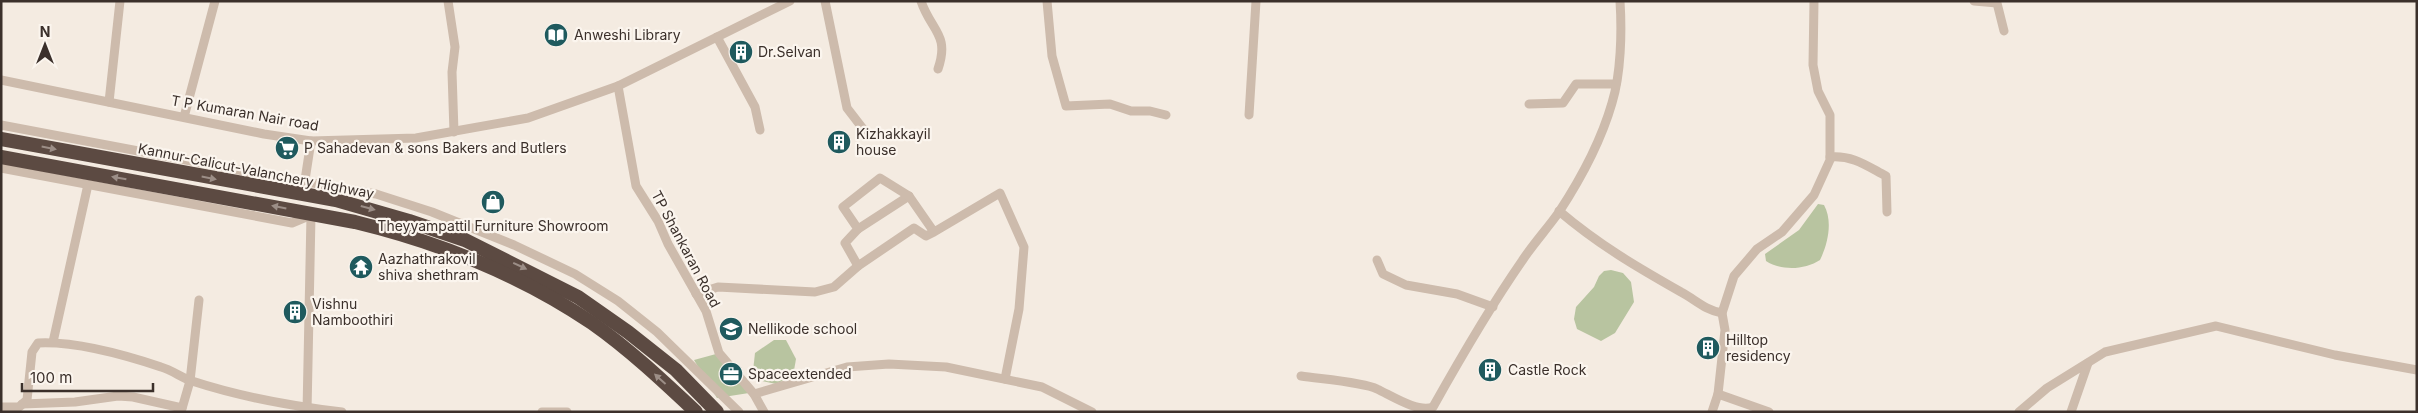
<svg xmlns="http://www.w3.org/2000/svg" width="2418" height="413" font-family="Inter,sans-serif">
	<style>
		.green { fill: #b8c4a0 }
		.lines { fill: none; stroke-linecap: round; stroke-linejoin: round }
		.minor { stroke: #cdbbac; stroke-width: 9 }
		.highway { stroke: #5c4a42; stroke-width: 14 }
		.oneway { fill: #9c8e87 }
		.labels { text-anchor: middle; stroke-width: 4.5; stroke-linejoin: round; paint-order: stroke }
		.poi-label { font-size: 14px; fill: #3b302b; stroke: #fbf5ee; text-anchor: start }
		.street-label { font-size: 14px; fill: #3b302b; stroke: #fbf5ee }
	</style>
	<rect width="100%" height="100%" fill="#f4ebe1"/>
	<g class="green">
		<path d="M1818,204L1824,205C1833,221 1828,244 1820,260C1805,270 1781,271 1766,261L1765,254L1799,230Z"/>
		<path d="M1611,270L1623,273L1631,282L1634,302L1615,333L1601,341L1577,329L1574,319L1576,307L1594,287L1599,276L1604,271Z"/>
		<path d="M774,340H786L796,359L793,376L776,384L758,380L753,371L755,353Z"/>
		<path d="M716,354L749,393L717,398L694,360Z"/>
	</g>
	<g class="lines">
		<g class="minor">
			<path d="M448,1L455,47L452,72L454,132"/>
			<path d="M825,1L847,108L867,134"/>
			<path d="M921,1C931,31 950,34 938,69"/>
			<path d="M1047,1L1052,56L1066,106L1110,104L1131,111H1150L1166,115"/>
			<path d="M1974,1L1997,3L2004,31"/>
			<path d="M717,37L755,107L760,130"/>
			<path d="M1,80L264,134L311,141L416,138L528,118L618,86L790,1"/>
			<path d="M618,86L636,186L658,221L668,244L706,311L719,353L754,394L764,412"/>
			<path d="M109,102L120,1"/>
			<path d="M1529,104L1563,103L1576,84H1616"/>
			<path d="M1249,115L1256,1"/>
			<path d="M184,117L215,1"/>
			<path d="M1,125L244,171L248,174"/>
			<path d="M1830,157C1853,155 1867,166 1886,176L1887,212"/>
			<path d="M1,168L292,223L311,215L307,412"/>
			<path d="M244,171L376,194L432,212L514,245L575,274L618,301L657,332L739,412"/>
			<path d="M305,180L311,141"/>
			<path d="M1559,211C1599,245 1637,267 1681,292C1696,300 1705,310 1722,313"/>
			<path d="M858,229L909,196"/>
			<path d="M934,232L926,236L914,228L858,266L845,243L858,229L843,207L880,178L909,196L934,232L1000,193L1024,247L1019,309L1005,379"/>
			<path d="M1377,260L1383,274L1406,285L1457,294L1493,307"/>
			<path d="M696,294L718,287L815,292L834,287L858,266"/>
			<path d="M53,342L87,189"/>
			<path d="M1301,376C1320,379 1363,382 1377,389C1392,396 1418,413 1433,407C1461,357 1490,307 1522,261C1533,244 1547,229 1559,212C1580,180 1601,141 1612,103C1621,74 1622,32 1620,1"/>
			<path d="M754,394L847,367L889,364L946,367L1042,387L1092,412"/>
			<path d="M22,404L75,402L118,396L133,397L182,408"/>
			<path d="M1,407H19L27,400L32,352L38,343C76,341 125,355 161,367C172,370 182,378 192,381C241,397 291,406 342,412"/>
			<path d="M181,412L190,381L199,300"/>
			<path d="M542,412H567"/>
			<path d="M1712,412L1718,394"/>
			<path d="M1769,412L1718,394L1725,330L1722,313L1734,276L1757,249L1782,232L1814,195L1830,160V115L1818,91L1813,65L1814,1"/>
			<path d="M2019,412L2047,388L2105,352L2216,326L2335,355L2417,370"/>
			<path d="M2071,412L2088,363"/>
		</g>
		<g class="highway">
			<path d="M1,139L336,200L409,221L465,240L578,297L628,332L676,370L717,412"/>
			<path d="M1,157L355,222C438,242 521,275 592,323C629,349 663,381 696,412"/>
		</g>
	</g>
	<defs><path id="oneway-solid" d="M-6-.8H1V-3.2L6.5 0L1 3.2V.8H-6Z" transform="scale(1.25)"/></defs>
	<g class="oneway">
		<use href="#oneway-solid" transform="translate(49 148) rotate(11)"/>
		<use href="#oneway-solid" transform="translate(119 178) rotate(-170)"/>
		<use href="#oneway-solid" transform="translate(209 178) rotate(11)"/>
		<use href="#oneway-solid" transform="translate(279 207) rotate(-169)"/>
		<use href="#oneway-solid" transform="translate(368 208) rotate(15)"/>
		<use href="#oneway-solid" transform="translate(520 266) rotate(25)"/>
		<use href="#oneway-solid" transform="translate(660 379) rotate(-138)"/>
	</g>
	<defs>
		<g id="library-disc" transform="scale(1.25)"><circle r="9.5" fill="#1f5a5e" stroke="#fbf5ee"/><path d="M-6-4Q-3-5.5-.7-3.5V5Q-3 3-6 4ZM6-4Q3-5.5 .7-3.5V5Q3 3 6 4Z" fill="#fff"/></g>
		<g id="building-disc" transform="scale(1.25)"><circle r="9.5" fill="#1f5a5e" stroke="#fbf5ee"/><path d="M-4-6H4V6H1V3H-1V6H-4ZM-2.5-4.3h1.7v1.8h-1.7ZM.8-4.3h1.7v1.8H.8ZM-2.5-1h1.7V.8h-1.7ZM.8-1h1.7V.8H.8Z" fill="#fff"/></g>
		<g id="supermarket-disc" transform="scale(1.25)"><circle r="9.5" fill="#1f5a5e" stroke="#fbf5ee"/><path d="M-6-5.5h2.5l.6 2H6L4.5 2H-2.5L-4.4-4H-6ZM-1.5 3.2a1.3 1.3 0 1 0 .1 0ZM3 3.2a1.3 1.3 0 1 0 .1 0Z" fill="#fff"/></g>
		<g id="shop-disc" transform="scale(1.25)"><circle r="9.5" fill="#1f5a5e" stroke="#fbf5ee"/><path d="M-5-2.5h2.3a2.7 3.5 0 0 1 5.4 0H5L5.5 6h-11ZM-1.5-2.5h3a1.5 2.3 0 0 0-3 0Z" fill="#fff"/></g>
		<g id="temple-disc" transform="scale(1.25)"><circle r="9.5" fill="#1f5a5e" stroke="#fbf5ee"/><path d="M0-6L5-2H3V0L6.5 2.5H4V6H1.5V3h-3V6H-4V2.5H-6.5L-3 0V-2H-5Z" fill="#fff"/></g>
		<g id="school-disc" transform="scale(1.25)"><circle r="9.5" fill="#1f5a5e" stroke="#fbf5ee"/><path d="M0-5L7-2L0 1L-7-2ZM-4 1L0 2.5L4 1V4Q0 6-4 4Z" fill="#fff"/></g>
		<g id="office-disc" transform="scale(1.25)"><circle r="9.5" fill="#1f5a5e" stroke="#fbf5ee"/><path d="M-6-3h4V-5.5h4V-3h4V5H-6ZM-1-4.5V-3h2v-1.5ZM-6 0V1H6V0Z" fill="#fff"/></g>
	</defs>
	<g fill-rule="evenodd">
		<use href="#library-disc" x="556" y="35"/>
		<use href="#building-disc" x="741" y="52"/>
		<use href="#building-disc" x="839" y="142"/>
		<use href="#supermarket-disc" x="287" y="148"/>
		<use href="#shop-disc" x="493" y="202"/>
		<use href="#temple-disc" x="361" y="267"/>
		<use href="#building-disc" x="295" y="312"/>
		<use href="#school-disc" x="731" y="329"/>
		<use href="#building-disc" x="1708" y="348"/>
		<use href="#building-disc" x="1490" y="370"/>
		<use href="#office-disc" x="731" y="374"/>
	</g>
	<g class="labels">
		<g class="poi-label">
			<text x="574" y="40">Anweshi Library</text>
			<text x="758" y="57">Dr.Selvan</text>
			<text x="856" y="139">Kizhakkayil<tspan x="856" dy="16">house</tspan></text>
			<text x="304" y="153">P Sahadevan &amp; sons Bakers and Butlers</text>
			<text x="493" y="231" text-anchor="middle">Theyyampattil Furniture Showroom</text>
			<text x="378" y="264">Aazhathrakovil<tspan x="378" dy="16">shiva shethram</tspan></text>
			<text x="312" y="309">Vishnu<tspan x="312" dy="16">Namboothiri</tspan></text>
			<text x="748" y="334">Nellikode school</text>
			<text x="1726" y="345">Hilltop<tspan x="1726" dy="16">residency</tspan></text>
			<text x="1508" y="375">Castle Rock</text>
			<text x="748" y="379">Spaceextended</text>
		</g>
		<g class="street-label">
			<text transform="translate(245 113) rotate(10)" y="5">T P Kumaran Nair road</text>
			<text transform="translate(256 171) rotate(11)" y="5">Kannur-Calicut-Valanchery Highway</text>
			<text transform="translate(686 249) rotate(62)" y="5">TP Shankaran Road</text>
		</g>
	</g>
	<rect width="2418" height="413" fill="none" stroke="#3b302b" stroke-width="5"/>
	<g transform="translate(45 45)" stroke="#fbf5ee" stroke-width="4" paint-order="stroke">
	<path d="M0-4L9 19L0 12L-9 19Z" fill="#3b302b"/>
	<text y="-8" font-size="14" font-weight="bold" text-anchor="middle" fill="#3b302b">N</text>
	</g>
	<path d="M22 383v8h131v-8" fill="none" stroke="#3b302b" stroke-width="2.5"/>
	<text x="30" y="383" font-size="15" fill="#3b302b" stroke="#fbf5ee" stroke-width="4" paint-order="stroke">100 m</text>
</svg>
